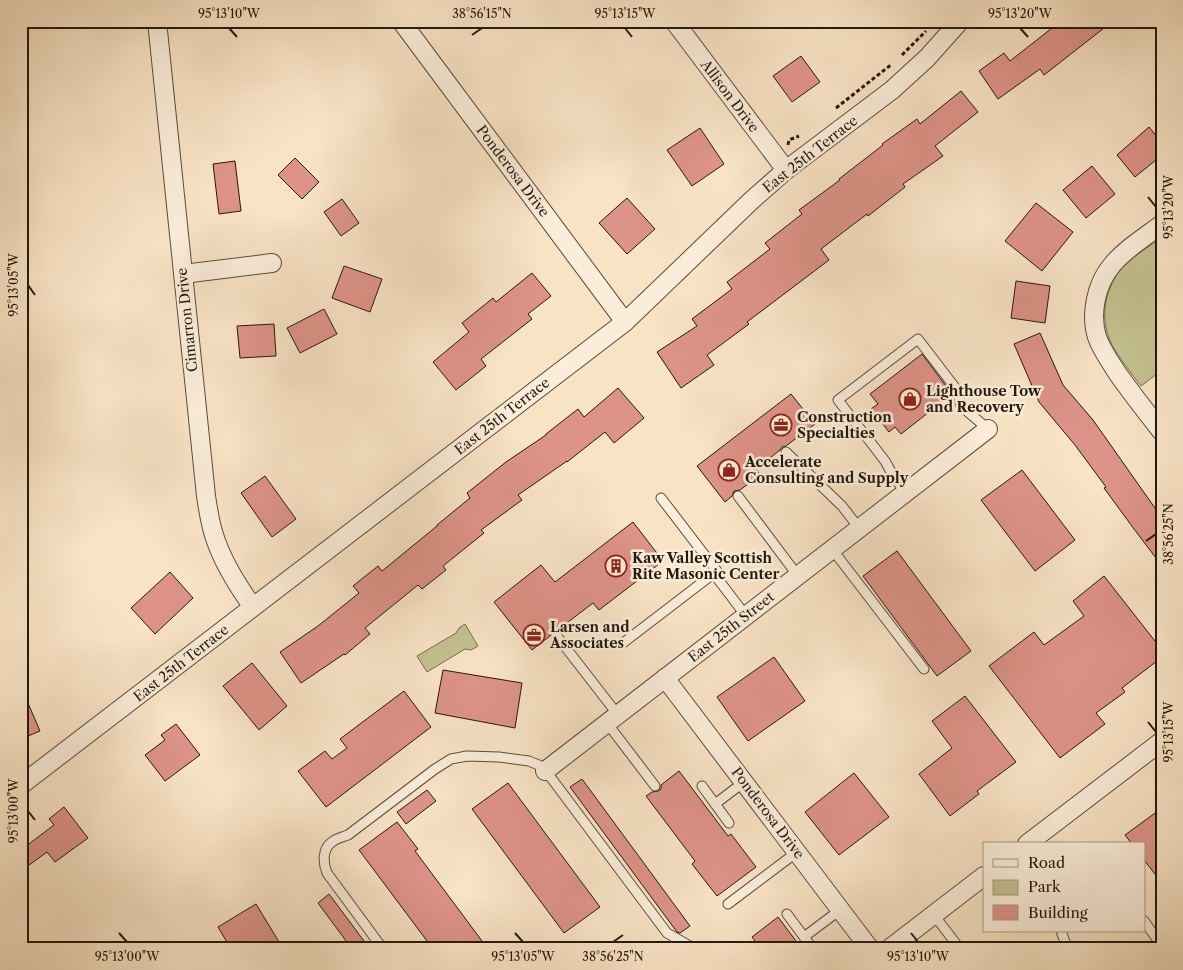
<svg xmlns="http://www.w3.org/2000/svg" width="1183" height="970" font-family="'Libre Caslon Text',serif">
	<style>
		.green { fill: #c4c190; stroke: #746d4e }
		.building { fill: #dd9388; stroke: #24190d }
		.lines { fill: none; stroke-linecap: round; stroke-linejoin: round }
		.service-casing { stroke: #594c3b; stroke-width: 11 }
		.minor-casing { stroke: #594c3b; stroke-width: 20 }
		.path { stroke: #24190d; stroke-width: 3; stroke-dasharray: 4 2.5; stroke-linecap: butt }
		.service { stroke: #faedd9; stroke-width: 9 }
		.minor { stroke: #faedd9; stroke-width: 18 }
		.ticks { fill: none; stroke: #24190d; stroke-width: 2 }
		.labels { text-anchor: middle; stroke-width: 5; stroke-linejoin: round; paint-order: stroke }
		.street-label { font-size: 14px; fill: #24190d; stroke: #faedd9 }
		.poi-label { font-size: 14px; font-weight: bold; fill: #24190d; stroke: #faedd9; text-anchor: start }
		.neatline { fill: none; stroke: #24190d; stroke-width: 2 }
		.ticks-label { font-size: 12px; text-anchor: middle; fill: #24190d }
	</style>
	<rect width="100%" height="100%" fill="#f8e3c5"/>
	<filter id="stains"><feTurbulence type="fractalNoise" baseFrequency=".004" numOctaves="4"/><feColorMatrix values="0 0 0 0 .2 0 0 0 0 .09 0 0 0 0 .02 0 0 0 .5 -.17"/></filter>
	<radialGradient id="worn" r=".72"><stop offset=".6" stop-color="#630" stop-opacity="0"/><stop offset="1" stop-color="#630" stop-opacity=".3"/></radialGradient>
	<g class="green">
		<path d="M1162,237V370L1141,386C1131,373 1120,359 1112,345C1099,320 1104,289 1122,268C1133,256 1149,247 1162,237Z"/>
		<path d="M465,624L478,646L471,650L465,649L427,672L417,656L456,633L459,628Z"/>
	</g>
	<g class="building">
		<path d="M1061,21H1113L1044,75L1040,69L998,99L979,71L1004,53L1010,61Z"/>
		<path d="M801,56L820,82L792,102L773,76Z"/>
		<path d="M961,91L978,112L935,146L943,156L903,184L905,187L868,216L867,214L821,249L829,260L747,322L749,324L707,355L714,365L681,388L657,352L697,326L692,319L732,289L727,282L770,249L765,243L802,214L799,210L840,180L839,179L883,145L882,144L917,119L920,124Z"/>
		<path d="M1149,127L1162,143V155L1135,177L1117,155Z"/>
		<path d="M700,128L724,164L692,186L667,150Z"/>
		<path d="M295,158L319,182L302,199L278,175Z"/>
		<path d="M235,161L241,211L219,214L213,164Z"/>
		<path d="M1092,166L1115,194L1086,218L1063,190Z"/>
		<path d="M627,198L655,229L627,254L599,223Z"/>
		<path d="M342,199L359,223L341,236L324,212Z"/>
		<path d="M1036,203L1073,232L1042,271L1005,241Z"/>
		<path d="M344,266L382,279L370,312L332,298Z"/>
		<path d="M532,273L551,296L528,314L532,319L481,359L486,366L456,390L433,362L469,332L462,323L493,298L496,302Z"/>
		<path d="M1016,281L1050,286L1045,323L1011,318Z"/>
		<path d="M324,309L337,334L300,353L287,328Z"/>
		<path d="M274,324L276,356L240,358L237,326Z"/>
		<path d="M1040,333L1063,385L1093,420L1162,518V566L1134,529L1104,488L1106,487L1075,445L1039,402L1014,344Z"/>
		<path d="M922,354L952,394L901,434L895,427L889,432L871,409L878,404L870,394Z"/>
		<path d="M618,388L644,418L614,443L605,432L567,462V461L518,495L522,500L481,530L484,533L443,566L446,570L422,589L418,585L365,628L370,634L345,655L344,654L301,683L280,652L318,626L359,593L353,586L378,566L382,571L437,526V525L470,498L467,493L506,462L546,435V434L578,409L584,417Z"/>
		<path d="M791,394L815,424L786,446L782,447L780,450L756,469L760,475L740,490L734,491L732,496L725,502L697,466Z"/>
		<path d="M1022,470L1075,540L1035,571L981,500Z"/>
		<path d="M265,476L296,519L272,537L241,493Z"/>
		<path d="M633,522L663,561L599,610L593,603L559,629L553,630L550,632V636L532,650L494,602L541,565L555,582Z"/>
		<path d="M897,551L971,651L937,676L863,576Z"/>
		<path d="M170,572L193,598L155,634L131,608Z"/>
		<path d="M1104,576L1162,650V657L1122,688L1125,692L1096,713L1105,724L1060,758L989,666L1034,632L1044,645L1084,616L1073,601Z"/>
		<path d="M774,657L805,701L748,741L717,697Z"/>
		<path d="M252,663L287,706L259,730L223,686Z"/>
		<path d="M443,670L522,683L515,728L435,713Z"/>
		<path d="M21,687L40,731L21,739Z"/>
		<path d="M404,691L431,727L326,807L298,771L325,751L332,759L347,748L340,739Z"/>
		<path d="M965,696L1016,762L977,791L979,794L950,816L919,774L952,748L932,721Z"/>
		<path d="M176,724L200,755L165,781L145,755L165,740L161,735Z"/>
		<path d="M679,771L728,836L731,834L756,867L717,896L692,864L695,861L646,796L652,792L658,791L661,789V785Z"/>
		<path d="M854,773L889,817L839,855L805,812Z"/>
		<path d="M582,779L690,926L680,933L677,932L570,787Z"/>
		<path d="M508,783L600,907L564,933L472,809Z"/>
		<path d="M427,790L436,801L406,824L397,812Z"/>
		<path d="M64,807L88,838L55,862L47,852L21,871V850L54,825L49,819Z"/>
		<path d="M1162,808V883L1144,860V844H1132L1125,835Z"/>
		<path d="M397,822L418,849L415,851L488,949H433L359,850Z"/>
		<path d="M329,894L370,949H352L318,903Z"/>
		<path d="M256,904L279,942L268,949H231L218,927Z"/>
		<path d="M778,917L802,949H761L752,937Z"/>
	</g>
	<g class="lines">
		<g class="service-casing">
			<g id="service">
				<path d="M786,452L842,506L859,528"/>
				<path d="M906,492L895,479L885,461L838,400L918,339L957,390L961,406L988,429"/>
				<path d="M738,496L798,576"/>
				<path d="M832,549L924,669"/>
				<path d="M714,574L746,616"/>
				<path d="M556,635L618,715"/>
				<path d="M623,643L717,571L661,498"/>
				<path d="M607,723L655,786"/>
				<path d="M702,786L729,823"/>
				<path d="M715,804L744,782"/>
				<path d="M728,904L797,852"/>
				<path d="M787,914L813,949"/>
				<path d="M934,915L957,945L953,949"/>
				<path d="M1144,921L1162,946"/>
				<path d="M1062,931V934L1068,949"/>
				<path d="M804,937L840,910"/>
				<path d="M383,949L327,873C323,863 322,849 332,842C337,838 343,837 348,835L435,769L451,759L467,756L499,757L529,761L541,766L552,779L667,933L695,949"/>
			</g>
		</g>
		<g class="minor-casing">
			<g id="minor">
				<path d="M157,21L206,496C208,509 210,523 214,535C222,561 237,585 253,607"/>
				<path d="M401,21L625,322"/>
				<path d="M674,21L786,170"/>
				<path d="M1162,224C1145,237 1125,249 1112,265C1096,284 1090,314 1097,337C1102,351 1111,363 1118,374C1132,394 1147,413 1162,432"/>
				<path d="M183,274L272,263"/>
				<path d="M665,678L870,949"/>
				<path d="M545,771L988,429"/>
				<path d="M21,785L625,322L752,200L786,170L892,90L927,58L960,21"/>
				<path d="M1027,844L1162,741"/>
				<path d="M889,949L984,876"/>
			</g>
		</g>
		<g class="path">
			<path d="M902,55L926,31"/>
			<path d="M836,108L892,64"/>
			<path d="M788,145L789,140L799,136"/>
		</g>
		<use href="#service" class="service"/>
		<use href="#minor" class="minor"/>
	</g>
	<path class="ticks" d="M229,28L237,37M625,28L632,37M1020,28L1028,37M472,35L482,28M1148,197L1156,207M28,285L35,295M1146,541L1156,534M1148,722L1156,732M28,811L35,820M119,933L127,942M515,933L523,942M911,933L918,942M613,942L623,935"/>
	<defs>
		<g id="shop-ring" transform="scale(1.125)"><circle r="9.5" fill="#faedd9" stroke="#8f2418" stroke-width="1.5"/><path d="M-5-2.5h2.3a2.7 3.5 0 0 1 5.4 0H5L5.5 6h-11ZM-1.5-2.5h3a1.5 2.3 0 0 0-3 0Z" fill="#8f2418"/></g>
		<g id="office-ring" transform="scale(1.125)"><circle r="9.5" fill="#faedd9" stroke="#8f2418" stroke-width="1.5"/><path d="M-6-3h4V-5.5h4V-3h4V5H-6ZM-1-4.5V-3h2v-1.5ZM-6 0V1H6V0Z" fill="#8f2418"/></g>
		<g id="building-ring" transform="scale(1.125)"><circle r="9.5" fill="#faedd9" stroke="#8f2418" stroke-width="1.5"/><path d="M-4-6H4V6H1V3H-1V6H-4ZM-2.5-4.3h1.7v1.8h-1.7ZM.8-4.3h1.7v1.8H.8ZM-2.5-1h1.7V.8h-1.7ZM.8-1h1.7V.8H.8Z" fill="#8f2418"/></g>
	</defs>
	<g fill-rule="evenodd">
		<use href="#shop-ring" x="910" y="399"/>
		<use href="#office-ring" x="781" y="425"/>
		<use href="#shop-ring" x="729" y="470"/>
		<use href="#building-ring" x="616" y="566"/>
		<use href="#office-ring" x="534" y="635"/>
	</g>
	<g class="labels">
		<g class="street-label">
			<text transform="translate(730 96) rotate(53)" y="5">Allison Drive</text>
			<text transform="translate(810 154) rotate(-38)" y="5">East 25th Terrace</text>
			<text transform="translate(513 171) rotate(53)" y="5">Ponderosa Drive</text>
			<text transform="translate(187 320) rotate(-96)" y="5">Cimarron Drive</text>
			<text transform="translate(502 416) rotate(-38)" y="5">East 25th Terrace</text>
			<text transform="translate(731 627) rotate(-38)" y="5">East 25th Street</text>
			<text transform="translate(181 663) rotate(-38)" y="5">East 25th Terrace</text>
			<text transform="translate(768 813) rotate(53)" y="5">Ponderosa Drive</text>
		</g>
		<g class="poi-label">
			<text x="926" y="396">Lighthouse Tow<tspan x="926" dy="16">and Recovery</tspan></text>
			<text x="797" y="422">Construction<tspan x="797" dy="16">Specialties</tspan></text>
			<text x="745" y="467">Accelerate<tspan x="745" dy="16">Consulting and Supply</tspan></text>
			<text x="632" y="563">Kaw Valley Scottish<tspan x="632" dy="16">Rite Masonic Center</tspan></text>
			<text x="550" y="632">Larsen and<tspan x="550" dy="16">Associates</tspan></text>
		</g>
	</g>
	<rect width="1183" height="970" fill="none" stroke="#f8e3c5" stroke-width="55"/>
	<rect x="983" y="842" width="162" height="90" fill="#faedd9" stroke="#a49887"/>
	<rect x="993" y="859" width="25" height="8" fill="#faedd9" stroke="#a49887"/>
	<text x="1028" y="868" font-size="15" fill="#24190d">Road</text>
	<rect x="993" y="880" width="25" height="15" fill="#c4c190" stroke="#a49887"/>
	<text x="1028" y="892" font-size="15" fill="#24190d">Park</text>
	<rect x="993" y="905" width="25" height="15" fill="#dd9388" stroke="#a49887"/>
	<text x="1028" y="918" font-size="15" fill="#24190d">Building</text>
	<rect x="28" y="28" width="1128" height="914" class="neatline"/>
	<g class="ticks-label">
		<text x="229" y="18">95°13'10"W</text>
		<text x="482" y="18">38°56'15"N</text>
		<text x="625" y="18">95°13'15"W</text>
		<text x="1020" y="18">95°13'20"W</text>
		<text transform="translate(1169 207) rotate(-90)" y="4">95°13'20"W</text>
		<text transform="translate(14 285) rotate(-90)" y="4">95°13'05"W</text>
		<text transform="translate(1169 534) rotate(-90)" y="4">38°56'25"N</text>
		<text transform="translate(1169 732) rotate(-90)" y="4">95°13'15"W</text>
		<text transform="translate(14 811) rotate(-90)" y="4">95°13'00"W</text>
		<text x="127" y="961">95°13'00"W</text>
		<text x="523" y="961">95°13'05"W</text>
		<text x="613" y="961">38°56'25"N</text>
		<text x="918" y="961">95°13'10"W</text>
	</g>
	<rect width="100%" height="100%" filter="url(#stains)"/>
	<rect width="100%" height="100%" fill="url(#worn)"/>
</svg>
